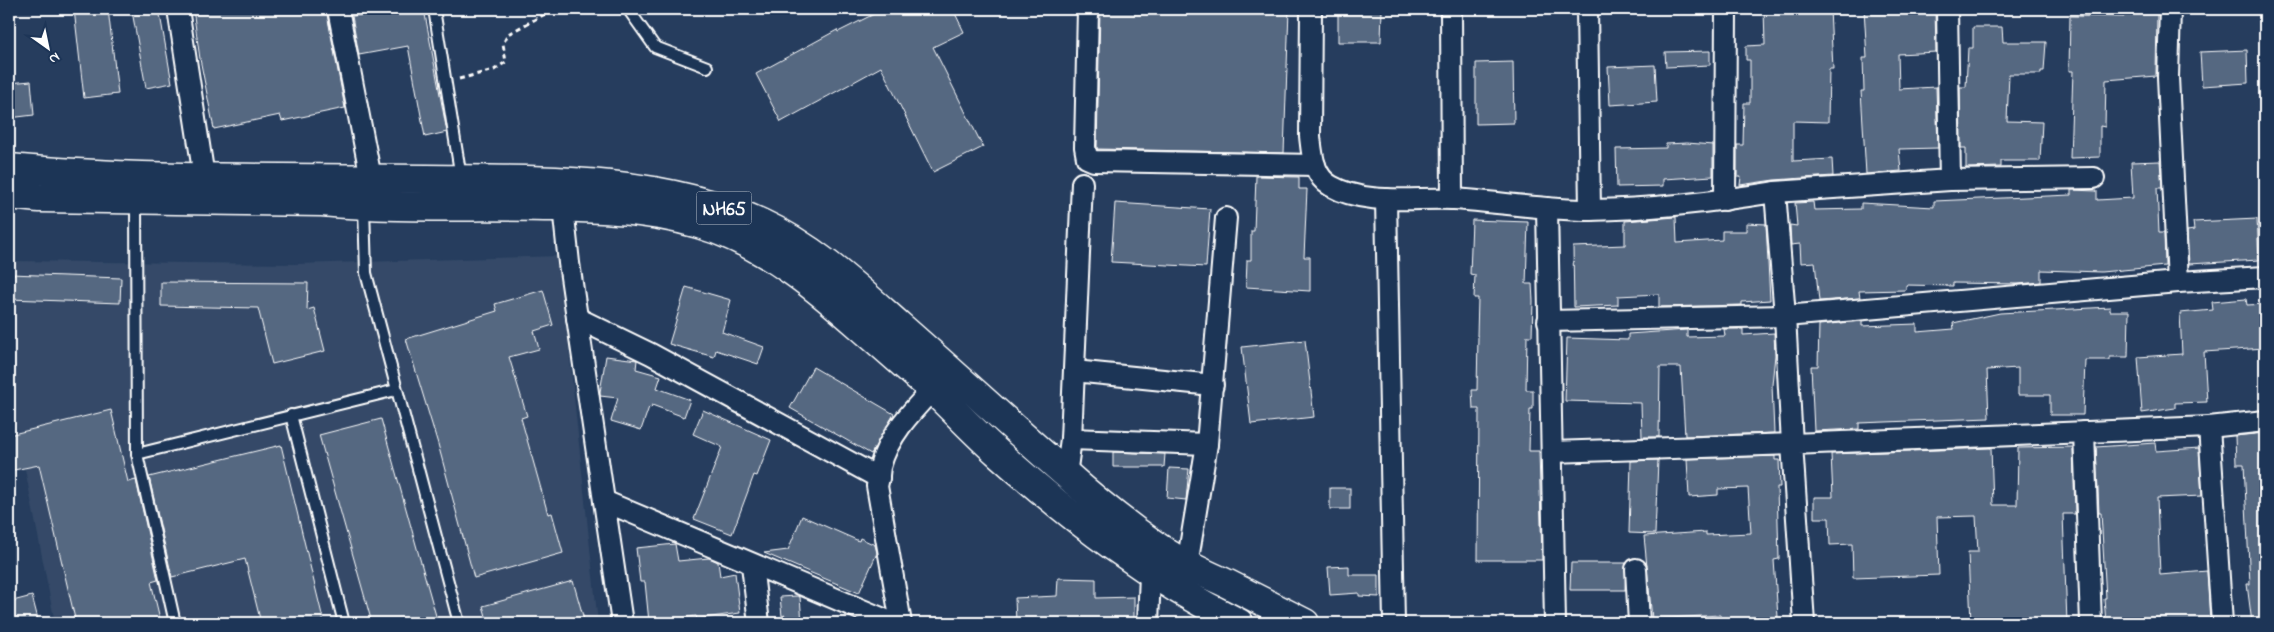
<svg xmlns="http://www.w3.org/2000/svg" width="2274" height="632" font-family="'Indie Flower',sans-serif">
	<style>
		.built { fill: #344a68 }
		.building { fill: #556781; stroke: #fff }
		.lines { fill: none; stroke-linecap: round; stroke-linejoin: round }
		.service-casing { stroke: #fff; stroke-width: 14 }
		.minor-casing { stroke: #fff; stroke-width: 24 }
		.trunk-casing { stroke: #fff; stroke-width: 31 }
		.path { stroke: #fff; stroke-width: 3; stroke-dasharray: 5 4; stroke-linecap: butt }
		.service { stroke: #1d3557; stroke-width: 10 }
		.minor { stroke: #1d3557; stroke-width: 20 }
		.trunk { stroke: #1d3557; stroke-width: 28 }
		.labels { text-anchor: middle; stroke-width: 4.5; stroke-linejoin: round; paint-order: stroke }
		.shield { fill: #1d3557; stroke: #bbc2cd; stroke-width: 1 }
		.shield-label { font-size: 19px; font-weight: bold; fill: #fff }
	</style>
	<rect width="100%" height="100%" fill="#263d5e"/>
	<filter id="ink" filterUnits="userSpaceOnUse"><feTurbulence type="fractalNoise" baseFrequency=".02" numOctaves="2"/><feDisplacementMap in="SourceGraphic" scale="10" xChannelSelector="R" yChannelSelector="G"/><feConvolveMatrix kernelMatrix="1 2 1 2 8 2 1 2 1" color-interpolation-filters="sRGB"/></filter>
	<g filter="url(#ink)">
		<path class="built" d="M559,256L598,623H55L9,387V261L298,264Z"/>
		<g class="building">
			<path d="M74,9H108L118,94L84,98Z"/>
			<path d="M145,9H159L172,83L146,88L132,11Z"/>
			<path d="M193,9H326L345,108L282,121L280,115L214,129L200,59Z"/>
			<path d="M370,9H424L447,132L425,137L408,46L359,55L352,16L362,15L361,11Z"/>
			<path d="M884,9H953L964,32L933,47L983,147L933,172L881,67L781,122L756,74L837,30L838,32Z"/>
			<path d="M1100,9H1289L1284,153L1097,149Z"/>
			<path d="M1338,9H1382L1381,42H1338Z"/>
			<path d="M1764,9H1830L1833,69H1829L1828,122L1793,121V161L1832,159L1833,176L1774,180L1740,185L1741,177H1737V145H1743L1744,103H1750V60H1746V46L1765,45Z"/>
			<path d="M1864,9H1935L1936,52L1898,54L1899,89L1936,87L1938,148L1899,149L1901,171L1866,174L1861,91H1864L1863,58H1867Z"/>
			<path d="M2157,13L2156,76L2106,80L2105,127L2100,126V157L2070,158L2073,71H2069L2070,16L2124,17V15Z"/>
			<path d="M1973,27H2002L2003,42H2046L2044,71H2041V74H2009L2007,121L2042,122L2040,161H2001V167L1966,168V148H1961L1960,87H1966L1968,48H1973Z"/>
			<path d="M2247,50L2248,83L2202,86L2200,52Z"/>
			<path d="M1710,51V65L1666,67L1665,52Z"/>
			<path d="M1513,62L1514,123L1476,124V63Z"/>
			<path d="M1655,65L1657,102L1610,105L1608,67Z"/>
			<path d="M31,81L34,115L9,118V83Z"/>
			<path d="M1687,143L1713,145V176L1663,179V186L1617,187L1616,149L1666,148V144Z"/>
			<path d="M2160,161L2162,188H2157L2159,233H2164L2165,266L2101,272L2041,270V282L2018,284L1953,283V286L1906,285V290L1859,291L1860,298L1819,301L1815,262L1801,263L1800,244L1791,245L1790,225L1797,226L1795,203L1813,202L1814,210L1861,209V203L1934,207V201L2071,195V190L2097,191V200L2133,198L2131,162Z"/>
			<path d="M1256,176L1299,177V189H1307L1304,257H1310V291L1246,287L1247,260H1251V231H1254Z"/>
			<path d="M1115,203L1210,209L1206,267L1111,262Z"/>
			<path d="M1676,217L1677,243L1722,240V231H1746V223L1766,224L1770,300L1742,302V305L1659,307V294L1618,296V305L1574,307L1573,247L1625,245V221Z"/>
			<path d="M2257,219L2259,260L2189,264L2187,231L2194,230L2193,222Z"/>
			<path d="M1472,220L1528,222L1526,284H1532L1533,301L1532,336H1527L1526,390H1533V409H1530L1529,451H1539L1542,560H1478L1479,409H1473L1472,390H1477L1478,336H1477L1478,298H1474L1475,275L1470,274Z"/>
			<path d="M10,274L121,278L120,303L9,299Z"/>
			<path d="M161,282L308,283L307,310L314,308L325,351L272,364L258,308L161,306Z"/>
			<path d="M686,287L731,300L722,332L764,347L758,364L716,350L714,357L669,344Z"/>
			<path d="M543,290L553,325L534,331L539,349L509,357L527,416L521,418L548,514L552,513L563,553L474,578L438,444L406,339L497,311L495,304Z"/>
			<path d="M2246,299L2247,305L2265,304V348L2204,352L2207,402L2175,403V408L2142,413L2138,357L2182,354L2180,313L2213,310L2212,302Z"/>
			<path d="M2110,307V311H2129L2128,357H2110V360H2085L2083,415H2050V395H2018V368L1987,370L1989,418L1859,423V429L1814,431L1811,366H1818L1819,325L1862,321V326L1917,324V332L1954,329L1953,323L2000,313Z"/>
			<path d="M1724,329H1743V335L1774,333L1775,355L1772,385L1774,433L1685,436L1681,367H1660L1659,437H1642L1641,403L1565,401L1567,338L1628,340V334L1687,330V337L1725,336Z"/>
			<path d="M1305,340L1314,417L1251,424L1242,347Z"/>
			<path d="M606,356L637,360L636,369L661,376L657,388L690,400L684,417L652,405L651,408L649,407L641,430L611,421L618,398L600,396V392Z"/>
			<path d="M813,367L894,414L871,454L790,408Z"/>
			<path d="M111,410L128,482L136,480L158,580L151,582L161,623H76L39,465L9,471V435Z"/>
			<path d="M703,410L771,440L757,476L754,475L732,534L694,519L722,447L693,434Z"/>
			<path d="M381,419L418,552L438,623H372L319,435Z"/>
			<path d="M2265,433V623H2252L2247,584H2250L2244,464H2236L2235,436Z"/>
			<path d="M2155,443L2156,451L2199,448L2202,496L2157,498L2160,575L2207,571L2210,622L2106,623L2104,598H2106L2101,513H2099L2096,447Z"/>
			<path d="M281,445L305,545L324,623H261L245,559L172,577L149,477Z"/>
			<path d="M2073,447L2075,514H2063L2067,623H1971L1968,552H1978L1976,516L1937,517L1939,575L1853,578L1852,544L1830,545L1829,518H1814V497H1833L1831,454L1991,448L1993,505H2017L2018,448Z"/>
			<path d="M1113,452L1165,454L1164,467H1113Z"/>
			<path d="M1775,456V460H1779L1780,487H1777L1779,559L1774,560L1778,617L1720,620V615L1652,619L1644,536L1706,532V535L1751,533L1748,488L1718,489V495L1689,497L1687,459Z"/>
			<path d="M1658,460L1655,534L1629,533L1631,461Z"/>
			<path d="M1169,468L1189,469L1186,500L1167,498Z"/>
			<rect x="1330" y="488" width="20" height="21"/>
			<path d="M802,516L859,541L860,538L875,545L877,553L859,593L764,553L788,550Z"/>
			<path d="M675,544L678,561L709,558L718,562L720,576L735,573L740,613L697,619L696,616L649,622L645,582H640L636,548Z"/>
			<path d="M1571,563H1626L1625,590H1570Z"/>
			<path d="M1349,566V575H1379V597L1359,596V593L1330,595L1328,567Z"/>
			<path d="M1058,578L1096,579V598L1134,597V623H1016L1015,598L1057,596Z"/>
			<path d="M573,581L585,623H488L483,606Z"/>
			<path d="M32,596L39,623H9V602Z"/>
			<path d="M797,596L800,597L802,623H786L785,615L782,616L780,597Z"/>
		</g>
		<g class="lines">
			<g class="service-casing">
				<g id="service">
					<path d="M434,9L461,178"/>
					<path d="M628,9L655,47L707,67"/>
					<path d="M136,201L137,454L175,623"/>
					<path d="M364,207L366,273L459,623"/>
					<path d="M291,415L344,623"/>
					<path d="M137,454L396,390"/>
				</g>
			</g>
			<g class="minor-casing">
				<g id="minor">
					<path d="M178,9L204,177"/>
					<path d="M338,9L371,178"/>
					<path d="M1088,9L1085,147L1087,158L1094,161L1315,165"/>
					<path d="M1311,9L1310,136C1312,154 1313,176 1331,186C1366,206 1415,197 1454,199C1499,202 1544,210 1590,210C1651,209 1714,202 1775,192L1785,316L1792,444L1552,452"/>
					<path d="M1451,9L1452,199"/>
					<path d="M1587,9L1590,210"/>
					<path d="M1947,9L1950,180"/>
					<path d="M2170,9L2168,77L2178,282"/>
					<path d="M1775,192L1950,180L2094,178"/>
					<path d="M1386,199L1394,623"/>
					<path d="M1725,200L1726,9"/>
					<path d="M563,207L569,263L604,501"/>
					<path d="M1547,208L1555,623"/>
					<path d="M577,318L651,354L879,478"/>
					<path d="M1548,321L1785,316L2178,282L2265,277"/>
					<path d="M1074,371L1213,385"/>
					<path d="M2209,427L2265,421"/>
					<path d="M2084,432L2091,623"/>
					<path d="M1071,439L1207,444"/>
					<path d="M1066,475L1071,439L1082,183"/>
					<path d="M752,565L759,623"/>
					<path d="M1187,565L1207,444L1226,218"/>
					<path d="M1636,569L1639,623"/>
					<path d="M622,623L604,501L893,623"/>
					<path d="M901,623L877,486C879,480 879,473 880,467C888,436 911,412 932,390"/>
					<path d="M1148,623L1150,574"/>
					<path d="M1804,623L1792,444L2209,427L2222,623"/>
				</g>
			</g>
			<g class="trunk-casing">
				<g id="trunk">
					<path d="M9,168C147,181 288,177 427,179C539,180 657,176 761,223C814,247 857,288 900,326C956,375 1011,426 1067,475C1096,501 1126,525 1158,547C1179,562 1204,573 1228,584C1254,597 1279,610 1305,623"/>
					<path d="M9,195L39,198L322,202C400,209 478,205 555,207C613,209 662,210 717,230C772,251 817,288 861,327C885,348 909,369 933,390C955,411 975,433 998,453C1072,519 1150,579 1239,623"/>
				</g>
			</g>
			<path class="path" d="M459,79L494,70L506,62L503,44L508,34L554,9"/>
			<use href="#service" class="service"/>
			<use href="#minor" class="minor"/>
			<use href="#trunk" class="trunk"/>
		</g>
	</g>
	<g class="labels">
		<rect class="shield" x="696.5" y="191.5" width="55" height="33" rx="4"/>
		<g class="shield-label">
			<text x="724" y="215">NH65</text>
		</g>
	</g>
	<rect width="2274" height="632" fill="none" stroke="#1d3557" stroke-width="30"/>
	<rect x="15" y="15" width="2244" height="602" fill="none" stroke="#fff" stroke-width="2" filter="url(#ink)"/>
	<g transform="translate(48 48) rotate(147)" stroke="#1d3557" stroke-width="4" paint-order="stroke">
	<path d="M0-4L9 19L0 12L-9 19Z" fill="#ffffff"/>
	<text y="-8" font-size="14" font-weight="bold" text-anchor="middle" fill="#ffffff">N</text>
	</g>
</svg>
